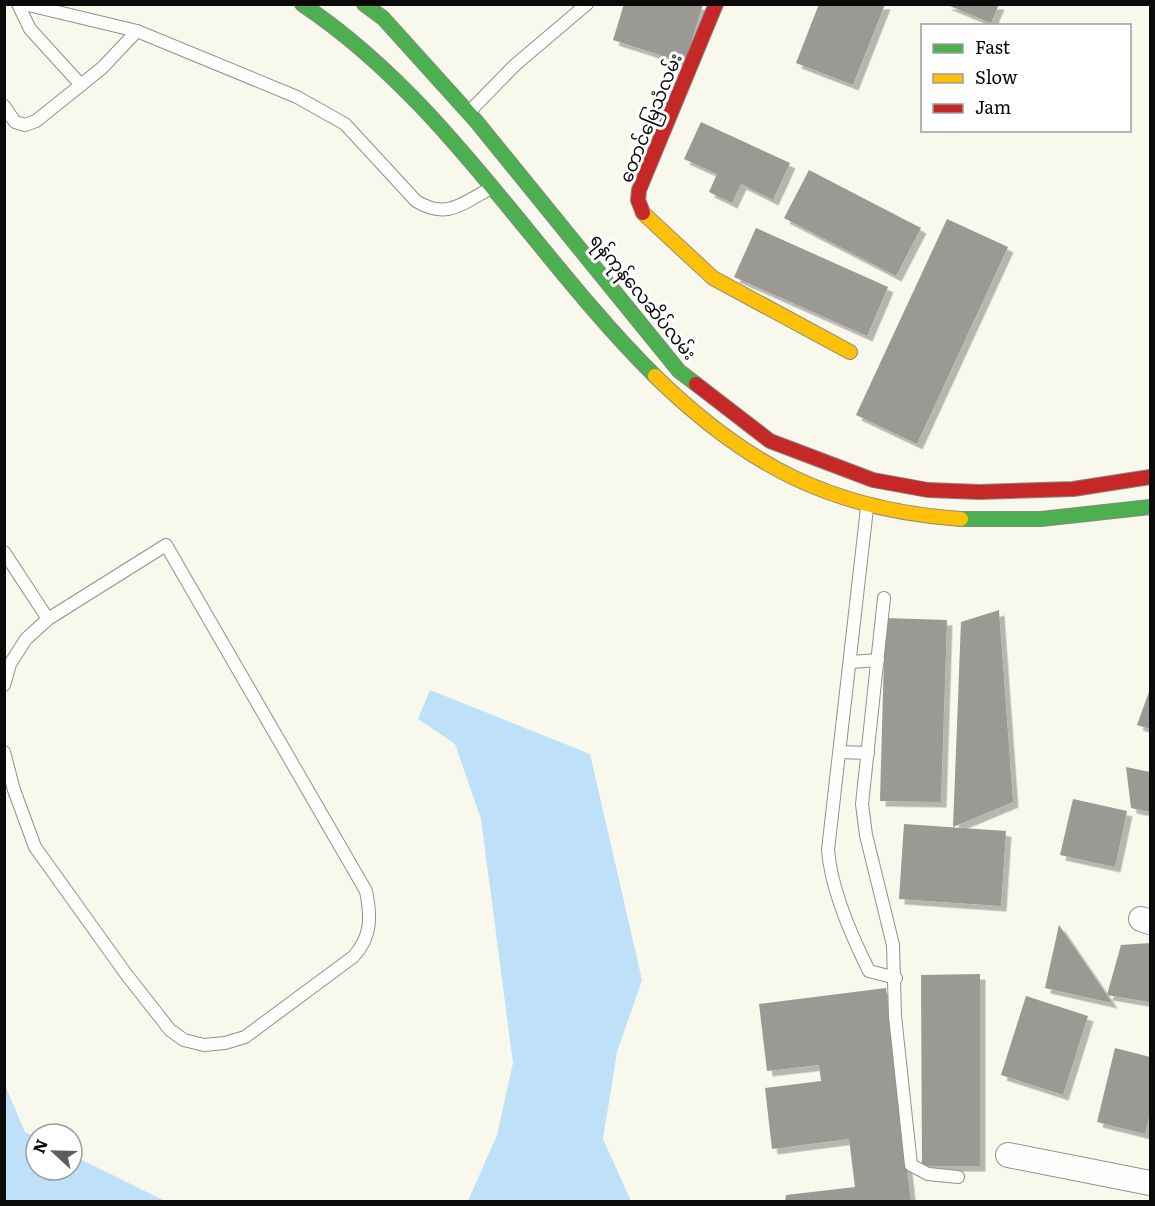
<svg xmlns="http://www.w3.org/2000/svg" width="1155" height="1206" font-family="Literata,'Noto Sans Myanmar',serif">
	<style>
		.water { fill: #bee0f8 }
		.building { fill: #9b9993; filter: url(#shadow) }
		.lines { fill: none; stroke-linecap: round; stroke-linejoin: round }
		.lane-casing { stroke: #92918c; stroke-width: 14 }
		.street-casing { stroke: #92918c; stroke-width: 26 }
		.fast-casing { stroke: #888883; stroke-width: 16 }
		.slow-casing { stroke: #888883; stroke-width: 16 }
		.jam-casing { stroke: #888883; stroke-width: 16 }
		.lane { stroke: #fefefc; stroke-width: 12 }
		.street { stroke: #fefefc; stroke-width: 24 }
		.fast { stroke: #4caf50; stroke-width: 14 }
		.slow { stroke: #ffc107; stroke-width: 14 }
		.jam { stroke: #c62828; stroke-width: 14 }
		.labels { text-anchor: middle; stroke-width: 6; stroke-linejoin: round; paint-order: stroke }
		.street-label { font-size: 18px; fill: #0a0a0a; stroke: #fff }
	</style>
	<defs>
		<filter id="shadow"><feDropShadow dx="5.5" dy="5.5" stdDeviation="0" flood-color="#0004"/></filter>
	</defs>
	<rect width="100%" height="100%" fill="#f9f8ed"/>
	<g class="water">
		<path d="M430,690L590,754L642,980L617,1052L603,1139L631,1201H468L497,1135L513,1063L481,819L455,744L418,719Z"/>
		<path d="M4,1083L25,1132L36,1137V1170H72V1155L165,1201H5Z"/>
	</g>
	<g class="building">
		<path d="M624,4H703L685,63L613,40Z"/>
		<path d="M819,4H885L853,85L796,63Z"/>
		<path d="M945,4H999L991,23Z"/>
		<path d="M701,122L790,163L773,200L741,184L732,203L709,192L717,174L684,159Z"/>
		<path d="M809,170L921,228L896,276L784,218Z"/>
		<path d="M947,219L1008,247L917,444L856,415Z"/>
		<path d="M756,228L888,287L867,336L734,277Z"/>
		<path d="M999,610L1013,802L953,827L961,622Z"/>
		<path d="M885,618L947,620L941,802L880,801Z"/>
		<path d="M1150,689V729L1137,725Z"/>
		<path d="M1126,767L1150,772V812L1131,808Z"/>
		<path d="M1073,799L1127,811L1115,867L1060,855Z"/>
		<path d="M904,824L1006,831L1001,906L899,899Z"/>
		<path d="M1059,925L1107,995L1112,1003L1045,988Z"/>
		<path d="M1150,943L1149,1002L1107,995L1121,945Z"/>
		<path d="M980,974V1166H922L921,975Z"/>
		<path d="M886,988L911,1202H785L786,1195L855,1187L849,1139L772,1149L765,1088L821,1081L819,1065L767,1071L759,1004Z"/>
		<path d="M1026,996L1088,1016L1063,1095L1001,1075Z"/>
		<path d="M1115,1048L1150,1057V1113L1145,1134L1097,1122Z"/>
	</g>
	<g class="lines">
		<g class="lane-casing">
			<g id="lane">
				<path d="M18,4L30,29L81,85"/>
				<path d="M24,4L137,31L297,97L345,124L416,201C447,220 463,203 491,188"/>
				<path d="M4,106L15,122L25,125L36,121L102,68L137,31"/>
				<path d="M470,111L515,65L587,4"/>
				<path d="M867,508L828,850C831,890 851,935 869,971L896,978"/>
				<path d="M4,552L48,619"/>
				<path d="M884,598L862,804L866,835L893,945L895,1016L911,1165L928,1174L958,1177"/>
				<path d="M851,662L878,660"/>
				<path d="M4,685L10,664L26,639L48,619L166,545L366,891C371,916 372,937 353,957L245,1037L225,1043L204,1045L184,1040L170,1030L126,974L35,847L14,790L4,752"/>
				<path d="M840,752L868,753"/>
			</g>
		</g>
		<g class="street-casing">
			<g id="street">
				<path d="M1141,919L1150,922"/>
				<path d="M1008,1155L1150,1183"/>
			</g>
		</g>
		<g class="fast-casing">
			<g id="fast">
				<path d="M302,4C446,100 534,256 655,376"/>
				<path d="M364,4L383,18L476,121L679,371L696,384"/>
				<path d="M961,519H1041L1150,507"/>
			</g>
		</g>
		<g class="slow-casing">
			<g id="slow">
				<path d="M643,213L713,278L850,352"/>
				<path d="M655,376C747,466 832,510 961,519"/>
			</g>
		</g>
		<g class="jam-casing">
			<g id="jam">
				<path d="M643,213L638,200L639,190L716,4"/>
				<path d="M696,384L770,441L873,480L928,490L979,492L1073,489L1150,477"/>
			</g>
		</g>
		<use href="#lane" class="lane"/>
		<use href="#street" class="street"/>
		<use href="#fast" class="fast"/>
		<use href="#slow" class="slow"/>
		<use href="#jam" class="jam"/>
	</g>
	<g class="labels">
		<g class="street-label">
			<text transform="translate(651 118) rotate(-68)" y="6">တောင်မြေသံလမ်း</text>
			<text transform="translate(643 297) rotate(51)" y="6">ရန်ကုန်လေဆိပ်လမ်း</text>
		</g>
	</g>
	<rect width="1155" height="1206" fill="none" stroke="#0a0a0a" stroke-width="12"/>
	<rect x="921" y="24" width="210" height="108" fill="#ffffff" stroke="#9d9d9d" stroke-width="1.5"/>
	<rect x="933" y="44" width="30" height="9" fill="#4caf50" stroke="#9d9d9d" stroke-width="1.5"/>
	<text x="975" y="54" font-size="18" fill="#0a0a0a">Fast</text>
	<rect x="933" y="74" width="30" height="9" fill="#ffc107" stroke="#9d9d9d" stroke-width="1.5"/>
	<text x="975" y="84" font-size="18" fill="#0a0a0a">Slow</text>
	<rect x="933" y="104" width="30" height="9" fill="#c62828" stroke="#9d9d9d" stroke-width="1.5"/>
	<text x="975" y="114" font-size="18" fill="#0a0a0a">Jam</text>
	<g transform="translate(54 1152) rotate(292)"><circle r="28" fill="#ffffff" stroke="#9d9d9d" stroke-width="1.5"/>
	<path d="M0-4.5L10 22L0 15L-10 22Z" fill="#5e5d59"/>
	<text y="-9" font-size="16" font-weight="bold" text-anchor="middle" fill="#0a0a0a">N</text>
	</g>
</svg>
